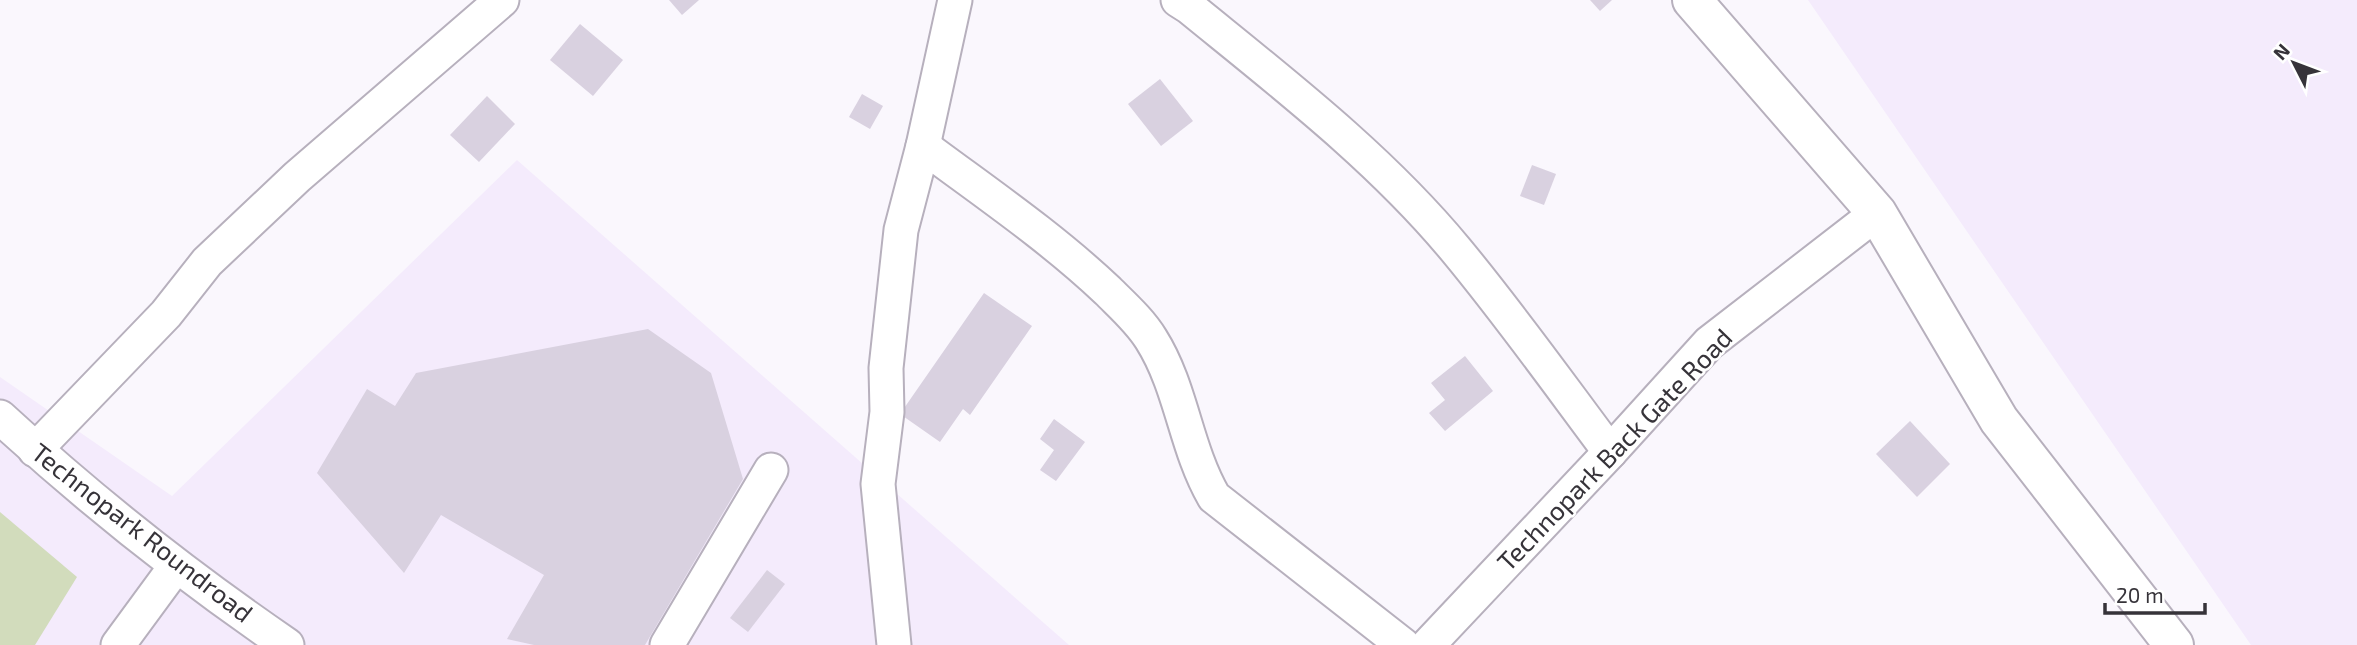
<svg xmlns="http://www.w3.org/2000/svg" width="2357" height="645" font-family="'Exo 2',sans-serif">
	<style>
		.built { fill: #f4ebfc }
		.green { fill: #d2dcbc }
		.building { fill: #d9d1e0 }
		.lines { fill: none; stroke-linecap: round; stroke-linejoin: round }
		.minor-casing { stroke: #b7b0bd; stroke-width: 37 }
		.major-casing { stroke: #b7b0bd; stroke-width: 42 }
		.minor { stroke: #fff; stroke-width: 33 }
		.major { stroke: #fff; stroke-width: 38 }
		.labels { text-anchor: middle; stroke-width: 5; stroke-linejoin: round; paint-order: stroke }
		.street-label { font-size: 26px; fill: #363339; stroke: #fff }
	</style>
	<rect width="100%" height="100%" fill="#faf7fd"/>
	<g class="built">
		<path d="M1808,0H2357V645H2251Z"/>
		<path d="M517,160L1069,645H0V377L172,496Z"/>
	</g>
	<path class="green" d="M0,512L77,577L35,645H0Z"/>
	<g class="building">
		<path d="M669,0H699L682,15Z"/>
		<path d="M1590,0H1612L1600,11Z"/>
		<path d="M580,24L623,60L593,96L550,60Z"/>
		<path d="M1160,79L1193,121L1161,146L1128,104Z"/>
		<path d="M862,94L883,106L870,129L849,117Z"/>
		<path d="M487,96L515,124L479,162L450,135Z"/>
		<path d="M1532,165L1556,174L1544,205L1520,196Z"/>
		<path d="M984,293L1032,326L970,415L963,409L940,442L900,414Z"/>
		<path d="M648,329L711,373L743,479L645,645H534L507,639L544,575L441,515L404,573L317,473L367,389L395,406L416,373Z"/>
		<path d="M1465,356L1493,391L1445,431L1429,413L1445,400L1431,383Z"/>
		<path d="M1054,419L1085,442L1056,481L1040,470L1054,450L1040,439Z"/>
		<path d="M1910,421L1950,464L1917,497L1876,454Z"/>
		<path d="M767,570L785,584L748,632L730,618Z"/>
	</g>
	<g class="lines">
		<g class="minor-casing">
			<g id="minor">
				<path d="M1178,0L1189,7C1281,82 1380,158 1456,250C1510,315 1559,384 1610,452"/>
				<path d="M923,146C986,193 1051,237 1108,291C1123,306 1140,321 1151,339C1182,388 1185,447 1214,497L1403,645"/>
				<path d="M0,417C90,500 186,576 287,645"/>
				<path d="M35,450L166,314L207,262L297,177L502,0"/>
				<path d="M118,645L176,566"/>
				<path d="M667,645L771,470"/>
				<path d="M894,645L878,484L887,412L886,368L901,230L923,146L955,0"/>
				<path d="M1428,645L1610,452L1709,343L1877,213"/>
			</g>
		</g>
		<g class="major-casing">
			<path id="major" d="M1692,0L1877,213L1999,420L2174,645"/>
		</g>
		<use href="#minor" class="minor"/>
		<use href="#major" class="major"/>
	</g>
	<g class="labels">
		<g class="street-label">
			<text transform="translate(1615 450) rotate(-46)" y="9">Technopark Back Gate Road</text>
			<text transform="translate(142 533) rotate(38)" y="9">Technopark Roundroad</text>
		</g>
	</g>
	<g transform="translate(2294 63) rotate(312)" stroke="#ffffff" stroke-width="5" paint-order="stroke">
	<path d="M0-5L12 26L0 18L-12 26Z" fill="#363339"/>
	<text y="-10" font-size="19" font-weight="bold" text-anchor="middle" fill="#363339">N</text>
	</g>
	<path d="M2105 603v10h100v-10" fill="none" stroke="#363339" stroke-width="3.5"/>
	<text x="2116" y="603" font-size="21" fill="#363339" stroke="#ffffff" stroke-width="5" paint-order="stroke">20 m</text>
</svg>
